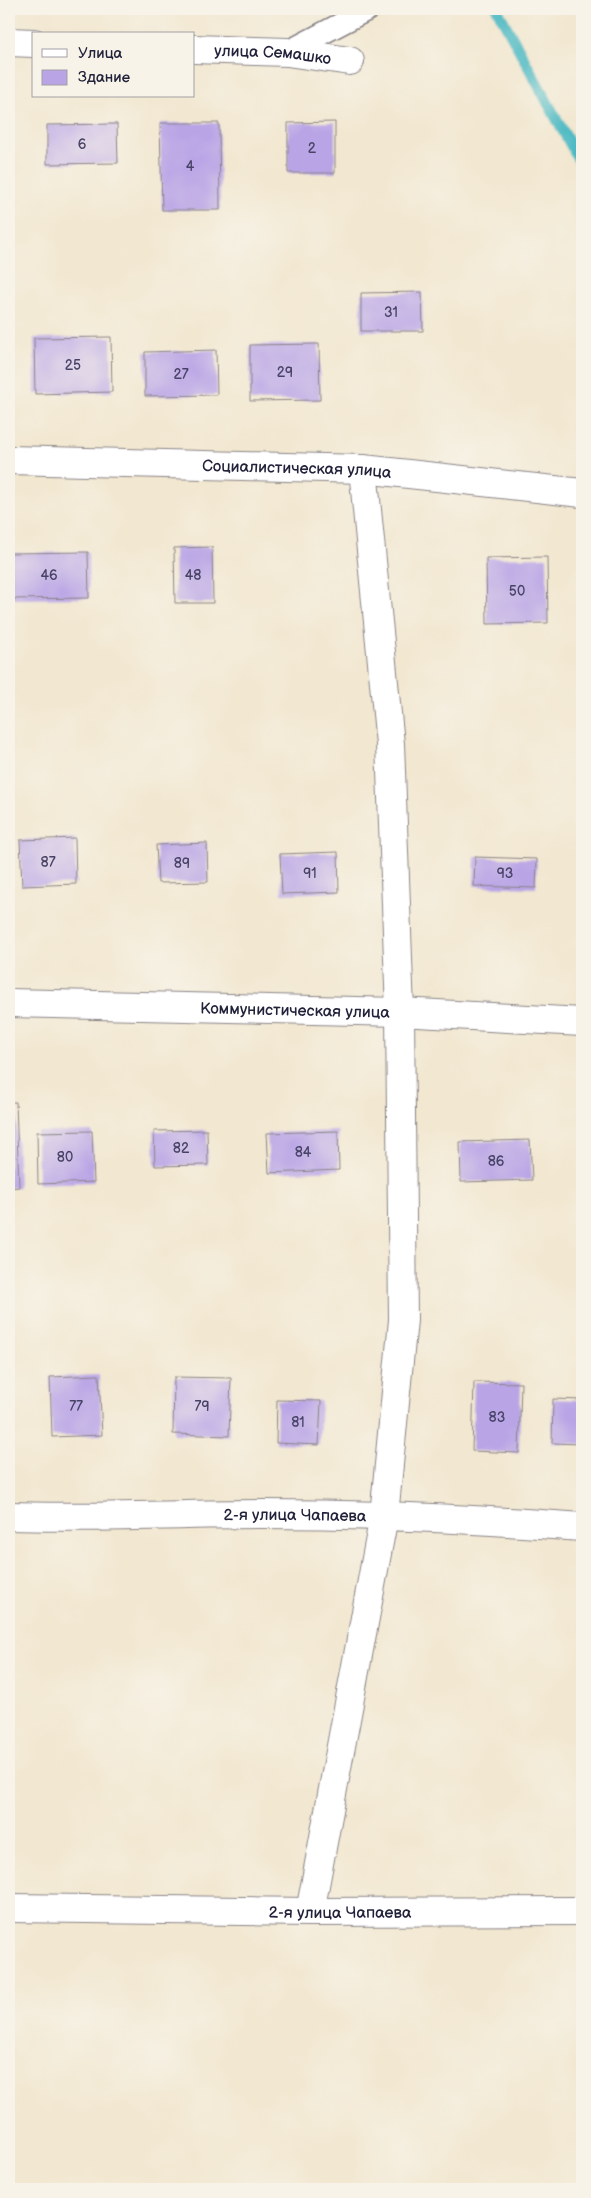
<svg xmlns="http://www.w3.org/2000/svg" width="591" height="2198" font-family="'Balsamiq Sans',sans-serif">
	<style>
		.lines { fill: none; stroke-linecap: round; stroke-linejoin: round }
		.stream { stroke: #4bb9c3; stroke-width: 11 }
		.building { fill: #b9a5e6 }
		.lane-casing { stroke: #8a8486; stroke-width: 24 }
		.street-casing { stroke: #8a8486; stroke-width: 30 }
		.secondary-casing { stroke: #8a8486; stroke-width: 30 }
		.lane { stroke: #fff; stroke-width: 21 }
		.street { stroke: #fff; stroke-width: 28 }
		.secondary { stroke: #fff; stroke-width: 28 }
		.labels { text-anchor: middle; stroke-width: 5; stroke-linejoin: round; paint-order: stroke }
		.number-label { font-size: 14px; fill: #484366 }
		.street-label { font-size: 16px; fill: #22223b; stroke: #f7f3e8 }
	</style>
	<rect width="100%" height="100%" fill="#f7f3e8"/>
	<filter id="ink" filterUnits="userSpaceOnUse"><feTurbulence type="fractalNoise" baseFrequency=".02" numOctaves="2"/><feDisplacementMap in="SourceGraphic" scale="10" xChannelSelector="R" yChannelSelector="G"/><feConvolveMatrix kernelMatrix="1 2 1 2 8 2 1 2 1" color-interpolation-filters="sRGB"/></filter>
	<filter id="wash" filterUnits="userSpaceOnUse"><feTurbulence type="fractalNoise" baseFrequency=".0096" numOctaves="4" result="noise"/><feDisplacementMap in="SourceGraphic" scale="20" xChannelSelector="R" yChannelSelector="G"/><feGaussianBlur stdDeviation="1.12" result="paint"/><feColorMatrix in="noise" values="0 0 0 0 0 0 0 0 0 0 0 0 0 0 0 0 0 1.4 0 .05"/><feComposite in="paint" operator="in"/></filter>
	<g filter="url(#wash)">
		<rect width="100%" height="100%" fill="#f2e7d0"/>
		<g class="lines">
			<path class="stream" d="M497,9L582,166"/>
		</g>
		<g id="blocks">
			<g class="building">
				<path d="M335,122V173H288V123Z"/>
				<path d="M160,123H219L220,210H162Z"/>
				<path d="M117,124L118,163L47,164V125Z"/>
				<path d="M422,292L423,331H361V293Z"/>
				<path d="M111,337L112,392L35,394L34,338Z"/>
				<path d="M319,344L320,400L250,401V345Z"/>
				<path d="M216,350L217,395L145,396V352Z"/>
				<path d="M212,547L213,603H175L174,548Z"/>
				<path d="M88,552L89,598L9,599V553Z"/>
				<path d="M547,557L548,623L487,624L486,558Z"/>
				<path d="M75,838L76,884L22,886L20,840Z"/>
				<path d="M207,843L208,882L158,883L156,845Z"/>
				<path d="M338,852L339,892L282,894L280,854Z"/>
				<path d="M475,857L537,859L536,888L474,886Z"/>
				<path d="M9,1102H16L19,1187L9,1188Z"/>
				<path d="M207,1130L208,1165L155,1166L154,1131Z"/>
				<path d="M92,1131L94,1182L38,1184L37,1132Z"/>
				<path d="M338,1131L339,1170L269,1173L267,1133Z"/>
				<path d="M530,1140L532,1180L461,1182L460,1142Z"/>
				<path d="M99,1375L102,1435L52,1437L50,1377Z"/>
				<path d="M174,1377L231,1378L229,1436L173,1434Z"/>
				<path d="M474,1382L521,1383L519,1453L472,1451Z"/>
				<path d="M553,1399L582,1400V1444L552,1443Z"/>
				<path d="M277,1400L321,1401L319,1445L276,1443Z"/>
			</g>
		</g>
	</g>
	<g filter="url(#ink)">
		<use href="#blocks" fill-opacity="0" stroke="#8a8486" stroke-width="1"/>
		<g class="lines">
			<g class="lane-casing">
				<path id="lane" d="M287,52L369,9"/>
			</g>
			<g class="street-casing">
				<g id="street">
					<path d="M9,42L34,43"/>
					<path id="s1" d="M194,49L287,52L350,61"/>
					<path id="s2" d="M9,460L363,469L582,493"/>
					<path id="s3" d="M9,1003L400,1012L582,1022"/>
					<path id="s4" d="M9,1516C93,1519 177,1514 262,1514C369,1514 475,1519 582,1527"/>
					<path d="M310,1912L384,1516L403,1320L400,1012L390,744L363,469"/>
				</g>
			</g>
			<g class="secondary-casing">
				<g id="secondary">
					<path id="s5" d="M9,1908L310,1912L582,1911"/>
				</g>
			</g>
			<use href="#lane" class="lane"/>
			<use href="#street" class="street"/>
			<use href="#secondary" class="secondary"/>
		</g>
	</g>
	<g class="labels">
		<g class="number-label">
			<text x="82" y="149">6</text>
			<text x="312" y="153">2</text>
			<text x="190" y="171">4</text>
			<text x="391" y="317">31</text>
			<text x="73" y="370">25</text>
			<text x="285" y="377">29</text>
			<text x="181" y="379">27</text>
			<text x="49" y="580">46</text>
			<text x="193" y="580">48</text>
			<text x="517" y="596">50</text>
			<text x="48" y="867">87</text>
			<text x="182" y="868">89</text>
			<text x="310" y="878">91</text>
			<text x="505" y="878">93</text>
			<text x="181" y="1153">82</text>
			<text x="303" y="1157">84</text>
			<text x="65" y="1162">80</text>
			<text x="496" y="1166">86</text>
			<text x="76" y="1411">77</text>
			<text x="202" y="1411">79</text>
			<text x="497" y="1422">83</text>
			<text x="298" y="1427">81</text>
		</g>
		<g class="street-label">
			<text dy="6" stroke="none"><textPath href="#s1" startOffset="79">улица Семашко</textPath></text>
			<text dy="6" stroke="none"><textPath href="#s2" startOffset="288">Социалистическая улица</textPath></text>
			<text dy="6" stroke="none"><textPath href="#s3" startOffset="286">Коммунистическая улица</textPath></text>
			<text dy="6" stroke="none"><textPath href="#s4" startOffset="286">2-я улица Чапаева</textPath></text>
			<text dy="6" stroke="none"><textPath href="#s5" startOffset="331">2-я улица Чапаева</textPath></text>
		</g>
	</g>
	<rect width="591" height="2198" fill="none" stroke="#f7f3e8" stroke-width="30"/>
	<rect x="32" y="32" width="162" height="65" fill="#f7f3e8" stroke="#a29fa3"/>
	<rect x="42" y="49" width="25" height="8" fill="#ffffff" stroke="#a29fa3"/>
	<text x="78" y="58" font-size="15" fill="#22223b">Улица</text>
	<rect x="42" y="70" width="25" height="15" fill="#b9a5e6" stroke="#a29fa3"/>
	<text x="78" y="82" font-size="15" fill="#22223b">Здание</text>
</svg>
